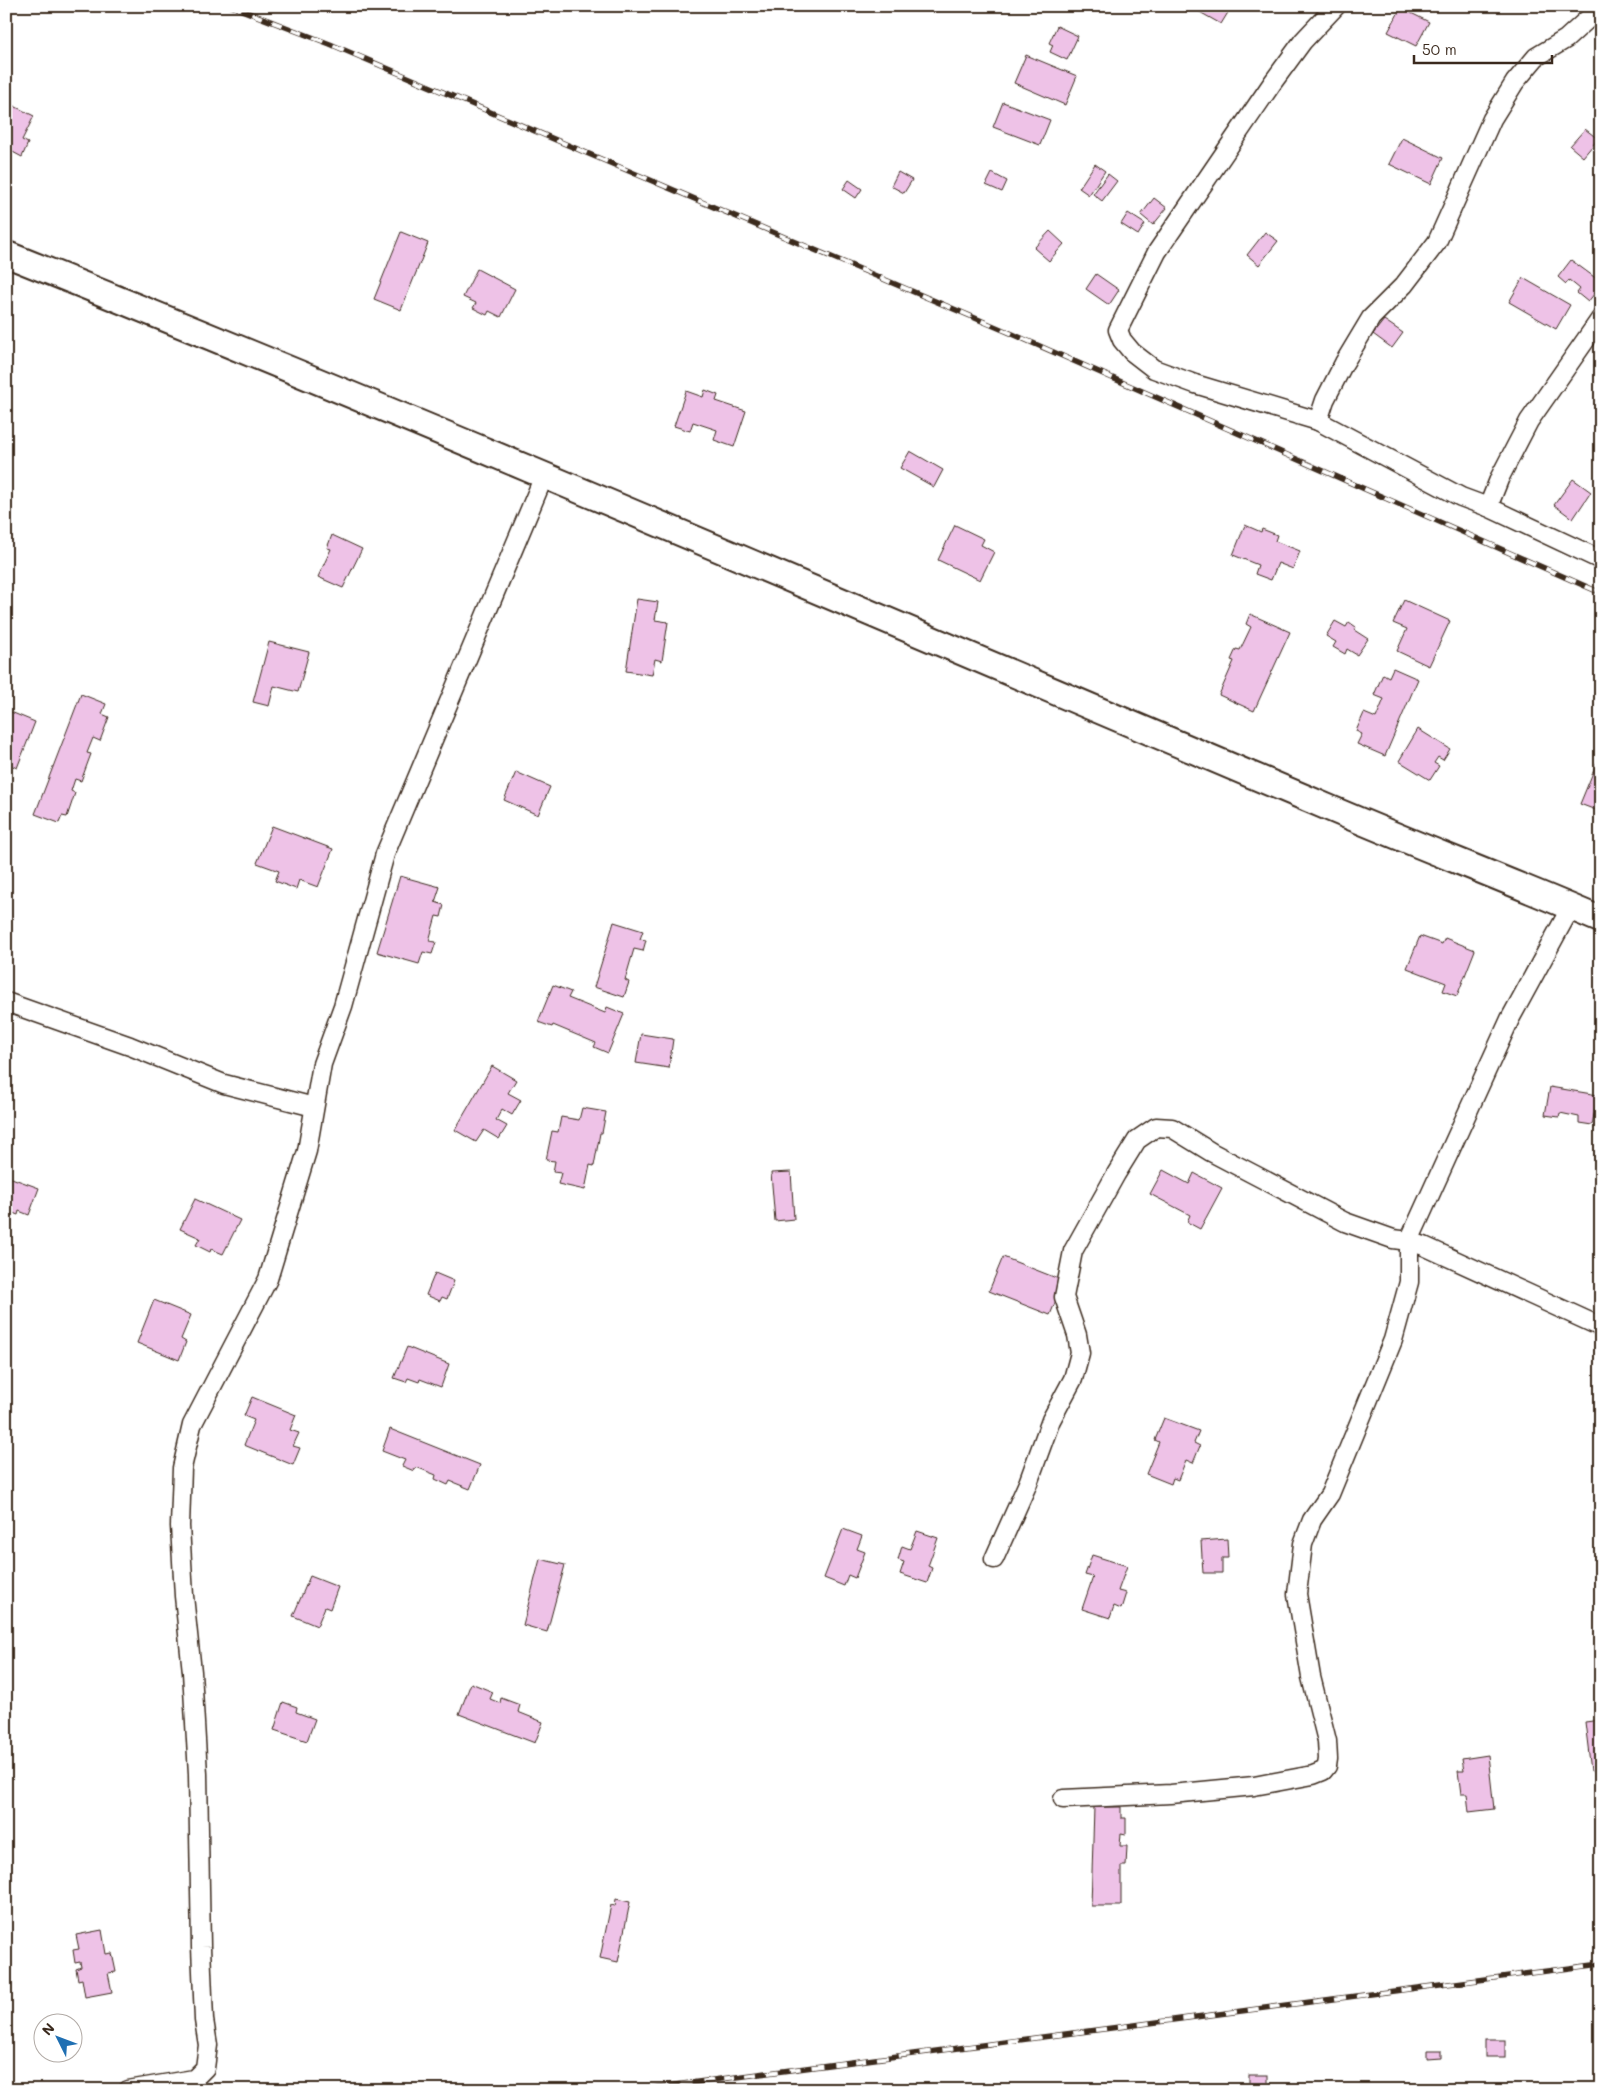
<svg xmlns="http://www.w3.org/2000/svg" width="1607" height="2096" font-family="Mali,sans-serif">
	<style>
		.building { fill: #eec2e7; stroke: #3b2a1e }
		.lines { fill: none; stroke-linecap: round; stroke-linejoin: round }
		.street-casing { stroke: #3b2a1e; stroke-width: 21 }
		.secondary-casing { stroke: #3b2a1e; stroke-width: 29 }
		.street { stroke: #fff; stroke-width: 18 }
		.secondary { stroke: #fff; stroke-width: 25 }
		.rail-casing { stroke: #3b2a1e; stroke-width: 5.5 }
		.rail { stroke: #fff; stroke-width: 4; stroke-dasharray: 11; stroke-linecap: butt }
	</style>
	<rect width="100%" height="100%" fill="#fff"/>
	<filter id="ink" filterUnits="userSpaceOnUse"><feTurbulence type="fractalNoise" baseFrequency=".02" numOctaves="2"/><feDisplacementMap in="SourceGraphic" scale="10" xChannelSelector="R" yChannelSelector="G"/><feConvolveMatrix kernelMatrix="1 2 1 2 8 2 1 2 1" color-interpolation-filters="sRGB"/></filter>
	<g filter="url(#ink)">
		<g class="building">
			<path d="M1189,6H1232L1221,24Z"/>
			<path d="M1401,8L1429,22L1416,46L1388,32Z"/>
			<path d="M1057,26L1078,36L1067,60L1050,52L1053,45L1049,43Z"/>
			<path d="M1026,55L1077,76L1065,105L1014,83Z"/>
			<path d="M1003,102L1050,120L1040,145L993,127Z"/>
			<path d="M12,105L34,116L22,140L28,143L22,157L9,150L6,155V116Z"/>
			<path d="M1585,129L1598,139L1583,157L1570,146Z"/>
			<path d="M1402,138L1443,158L1431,184L1389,164Z"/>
			<path d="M1095,164L1105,171L1089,195L1079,188Z"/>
			<path d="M898,172L912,180L904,193L891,186Z"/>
			<path d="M992,173L1007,181L1002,192L986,185Z"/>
			<path d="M1108,174L1117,181L1102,201L1093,194Z"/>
			<path d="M849,180L862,189L856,198L843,189Z"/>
			<path d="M1154,198L1167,208L1153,225L1141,215Z"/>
			<path d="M1128,213L1145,224L1138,235L1121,224Z"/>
			<path d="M1050,231L1064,244L1049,261L1034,248Z"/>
			<path d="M401,232L428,243L401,310L374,299Z"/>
			<path d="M1265,232L1278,241L1259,265L1247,255Z"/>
			<path d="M1571,260L1601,282V285L1588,302L1577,293L1580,289L1569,280L1566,284L1558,277Z"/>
			<path d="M477,269L515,289L501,317L489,311L487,315L473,308L476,303L463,297Z"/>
			<path d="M1096,274L1119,290L1109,305L1086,289Z"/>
			<path d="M1523,278L1570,305L1556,329L1509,302Z"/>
			<path d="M1384,320L1403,333L1392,348L1373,334Z"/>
			<path d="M705,390L718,395L716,401L746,411L734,447L714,440L717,430L693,422L690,431L674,426L686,391L703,397Z"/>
			<path d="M910,451L943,470L934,487L900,468Z"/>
			<path d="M1573,479L1591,492L1573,519L1554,505Z"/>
			<path d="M955,525L984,539L981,545L994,552L980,580L938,560Z"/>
			<path d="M1245,525L1261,532L1262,529L1277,535L1275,541L1300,551L1293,569L1278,563L1271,580L1255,574L1258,565L1233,555Z"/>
			<path d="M332,535L362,549L343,588L318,577L331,549L327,548Z"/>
			<path d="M637,599L658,602L655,620L668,622L662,661L655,659L652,675L626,671Z"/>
			<path d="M1404,600L1450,621L1429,666L1397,651L1407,629L1393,623Z"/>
			<path d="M1250,614L1290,632L1254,711L1219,695L1234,661L1231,660L1236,649L1240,650L1251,627L1246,624Z"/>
			<path d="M1335,621L1346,627L1349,622L1356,627L1354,630L1368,639L1357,655L1347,649L1345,654L1333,647L1336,642L1326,636Z"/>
			<path d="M269,642L309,652L298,692L274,686L269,706L253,702Z"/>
			<path d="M1393,668L1418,679L1385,756L1357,744L1362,734L1356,731L1364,713L1376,718L1384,699L1374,695L1383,674L1389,677Z"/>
			<path d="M81,694L106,704L102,714L109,717L100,741L93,738L87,753L91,754L81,781L75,779L71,791L75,793L67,817L62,816L59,823L35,814Z"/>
			<path d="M6,710L35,722L17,768L6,763Z"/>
			<path d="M1418,729L1450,749L1443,760L1438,757L1434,763L1439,766L1430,780L1399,761Z"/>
			<path d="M1601,753V812L1580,804Z"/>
			<path d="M516,772L550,787L538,815L504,800Z"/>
			<path d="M272,826L333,849L318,887L299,880L296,889L275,881L279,871L257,863Z"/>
			<path d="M400,876L440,887L435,902L444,905L441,917L436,916L429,941L436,942L432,954L423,952L419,964L377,952Z"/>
			<path d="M614,922L643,931L640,939L646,940L643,951L634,949L625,980L629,982L624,997L594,987Z"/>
			<path d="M1420,936L1442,944L1445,938L1475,950L1457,996L1443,991L1446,983L1407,968Z"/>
			<path d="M553,985L571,992L568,998L605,1013L607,1007L624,1014L608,1053L594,1047L596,1043L553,1025L552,1027L538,1022Z"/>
			<path d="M641,1034L673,1039L669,1068L636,1063Z"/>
			<path d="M492,1066L516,1080L508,1093L521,1100L512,1115L502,1109L496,1120L507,1126L499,1139L484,1130L476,1142L455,1130Z"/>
			<path d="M1550,1087L1598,1095L1592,1125L1579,1123V1117L1560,1113L1559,1117L1545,1115Z"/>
			<path d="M582,1108L606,1112L602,1133H600L594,1166L590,1165L585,1190L558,1184L561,1173L553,1172L555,1161L546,1160L552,1131L558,1132L561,1117L579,1120Z"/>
			<path d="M1163,1170L1189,1184L1194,1173L1222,1188L1200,1229L1187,1222L1190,1215L1150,1194Z"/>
			<path d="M791,1172L794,1219L775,1221L771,1173Z"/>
			<path d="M6,1176L39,1188L29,1215L19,1211L18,1215L8,1211L9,1208L6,1206Z"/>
			<path d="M195,1199L240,1220L223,1254L211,1249L210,1252L196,1245L200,1238L180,1229Z"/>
			<path d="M6,1243L11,1245L6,1255Z"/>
			<path d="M1003,1257L1064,1281L1050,1315L989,1291Z"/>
			<path d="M435,1273L454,1281L447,1299L442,1297L440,1301L426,1295Z"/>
			<path d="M154,1300L191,1315L181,1339L186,1342L179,1360L137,1343Z"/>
			<path d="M407,1347L449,1364L441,1387L420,1379L419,1382L408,1378L406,1382L394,1378Z"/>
			<path d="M252,1397L296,1415L290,1430L299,1433L293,1446L300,1448L293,1465L244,1445L254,1420L244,1416Z"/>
			<path d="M1164,1418L1199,1431L1194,1443L1200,1446L1193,1463L1186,1460L1178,1480L1173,1478L1171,1484L1146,1474L1159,1442L1155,1440Z"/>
			<path d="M390,1429L480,1465L470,1489L450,1481L448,1485L435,1479L436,1475L416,1467L414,1471L402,1466L405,1460L382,1451Z"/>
			<path d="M843,1529L862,1536L857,1549L865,1552L855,1578L848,1575L844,1586L824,1578Z"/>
			<path d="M917,1531L938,1538L928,1566L932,1568L927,1583L900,1574L904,1562L898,1560L902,1546L910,1549Z"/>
			<path d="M1227,1539L1228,1558H1222V1573H1203L1201,1541Z"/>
			<path d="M1092,1555L1127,1566L1118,1591L1126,1593L1121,1609L1114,1606L1110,1618L1082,1609L1093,1577L1085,1575Z"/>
			<path d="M540,1559L565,1565L547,1632L523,1625Z"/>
			<path d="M310,1576L338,1587L330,1609L325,1607L317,1626L293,1616Z"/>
			<path d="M471,1683L493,1692L490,1699L500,1703L501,1698L520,1705L518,1712L543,1722L535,1743L459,1714Z"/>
			<path d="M283,1702L297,1707L296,1712L315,1719L307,1741L274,1730Z"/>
			<path d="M1601,1720V1770L1591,1771L1585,1722Z"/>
			<path d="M1488,1755L1494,1809L1469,1812L1467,1794H1461L1458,1771H1464L1462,1759Z"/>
			<path d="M1094,1807H1121V1818H1126V1834L1121,1833L1120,1846H1127L1126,1866H1121V1906H1091Z"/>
			<path d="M616,1899L630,1902L618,1962L600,1958L611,1905L615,1906Z"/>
			<path d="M102,1930L106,1954L112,1953L116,1972L108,1973L112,1992L85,1997L82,1979L78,1980L76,1969L81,1967L80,1962L75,1963L73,1950L79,1949L76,1935Z"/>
			<rect x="1485" y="2040" width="20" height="17"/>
			<path d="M1427,2050H1441V2058L1427,2059Z"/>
			<rect x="1249" y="2075" width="19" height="11"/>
		</g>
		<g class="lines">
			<g class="street-casing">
				<g id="street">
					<path d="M1336,6L1303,41L1273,82L1157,252L1118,330L1122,340L1132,352L1154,369L1195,384L1318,421L1461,497L1488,507"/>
					<path d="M1601,318L1529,421L1500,477L1488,507L1601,560"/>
					<path d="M1318,421L1325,400L1344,363L1371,318L1404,285L1437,242L1492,119L1515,82L1536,57L1566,39L1601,7"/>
					<path d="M6,1002L130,1046L224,1084L314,1107"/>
					<path d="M994,1559L1028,1483L1051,1420L1073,1379L1080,1353L1077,1335L1064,1297L1073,1251L1116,1174L1137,1140L1156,1127L1172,1128L1211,1152L1345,1222L1393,1239L1409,1241L1424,1246L1601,1327"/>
					<path d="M1063,1799L1171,1794L1254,1786L1313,1775L1323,1771L1327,1766L1328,1759L1327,1741L1311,1677L1297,1594L1303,1544L1312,1520L1330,1494L1393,1340L1409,1282V1241L1510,1019L1571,907"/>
					<path d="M128,2090L194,2079L205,2068L208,2045L204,2020L201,1947L198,1774L192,1672L184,1596L180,1526L182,1468L192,1425L268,1279L307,1151L322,1064L343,1006L385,854L544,476"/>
				</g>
			</g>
			<g class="secondary-casing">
				<path id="secondary" d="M6,254C447,431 883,619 1320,804C1413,844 1508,880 1601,920"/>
			</g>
			<use href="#street" class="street"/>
			<use href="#secondary" class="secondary"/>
			<g class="rail-casing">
				<g id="rail">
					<path d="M231,6L330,44L1008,332L1601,593"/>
					<path d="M637,2090L1601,1964"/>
				</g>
			</g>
			<use href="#rail" class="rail"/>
		</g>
	</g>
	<rect width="1607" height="2096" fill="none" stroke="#fff" stroke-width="25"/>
	<rect x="12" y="12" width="1582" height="2071" fill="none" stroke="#3b2a1e" stroke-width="2" filter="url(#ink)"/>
	<g transform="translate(58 2038) rotate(312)"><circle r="24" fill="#ffffff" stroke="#b1aaa5"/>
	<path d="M0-4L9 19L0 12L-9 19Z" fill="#1f6fb2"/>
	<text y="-8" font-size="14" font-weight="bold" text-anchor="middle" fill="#3b2a1e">N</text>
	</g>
	<path d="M1414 55v8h138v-8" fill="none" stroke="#3b2a1e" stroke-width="2.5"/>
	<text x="1422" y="55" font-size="15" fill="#3b2a1e" stroke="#ffffff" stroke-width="4" paint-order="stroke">50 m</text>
</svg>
